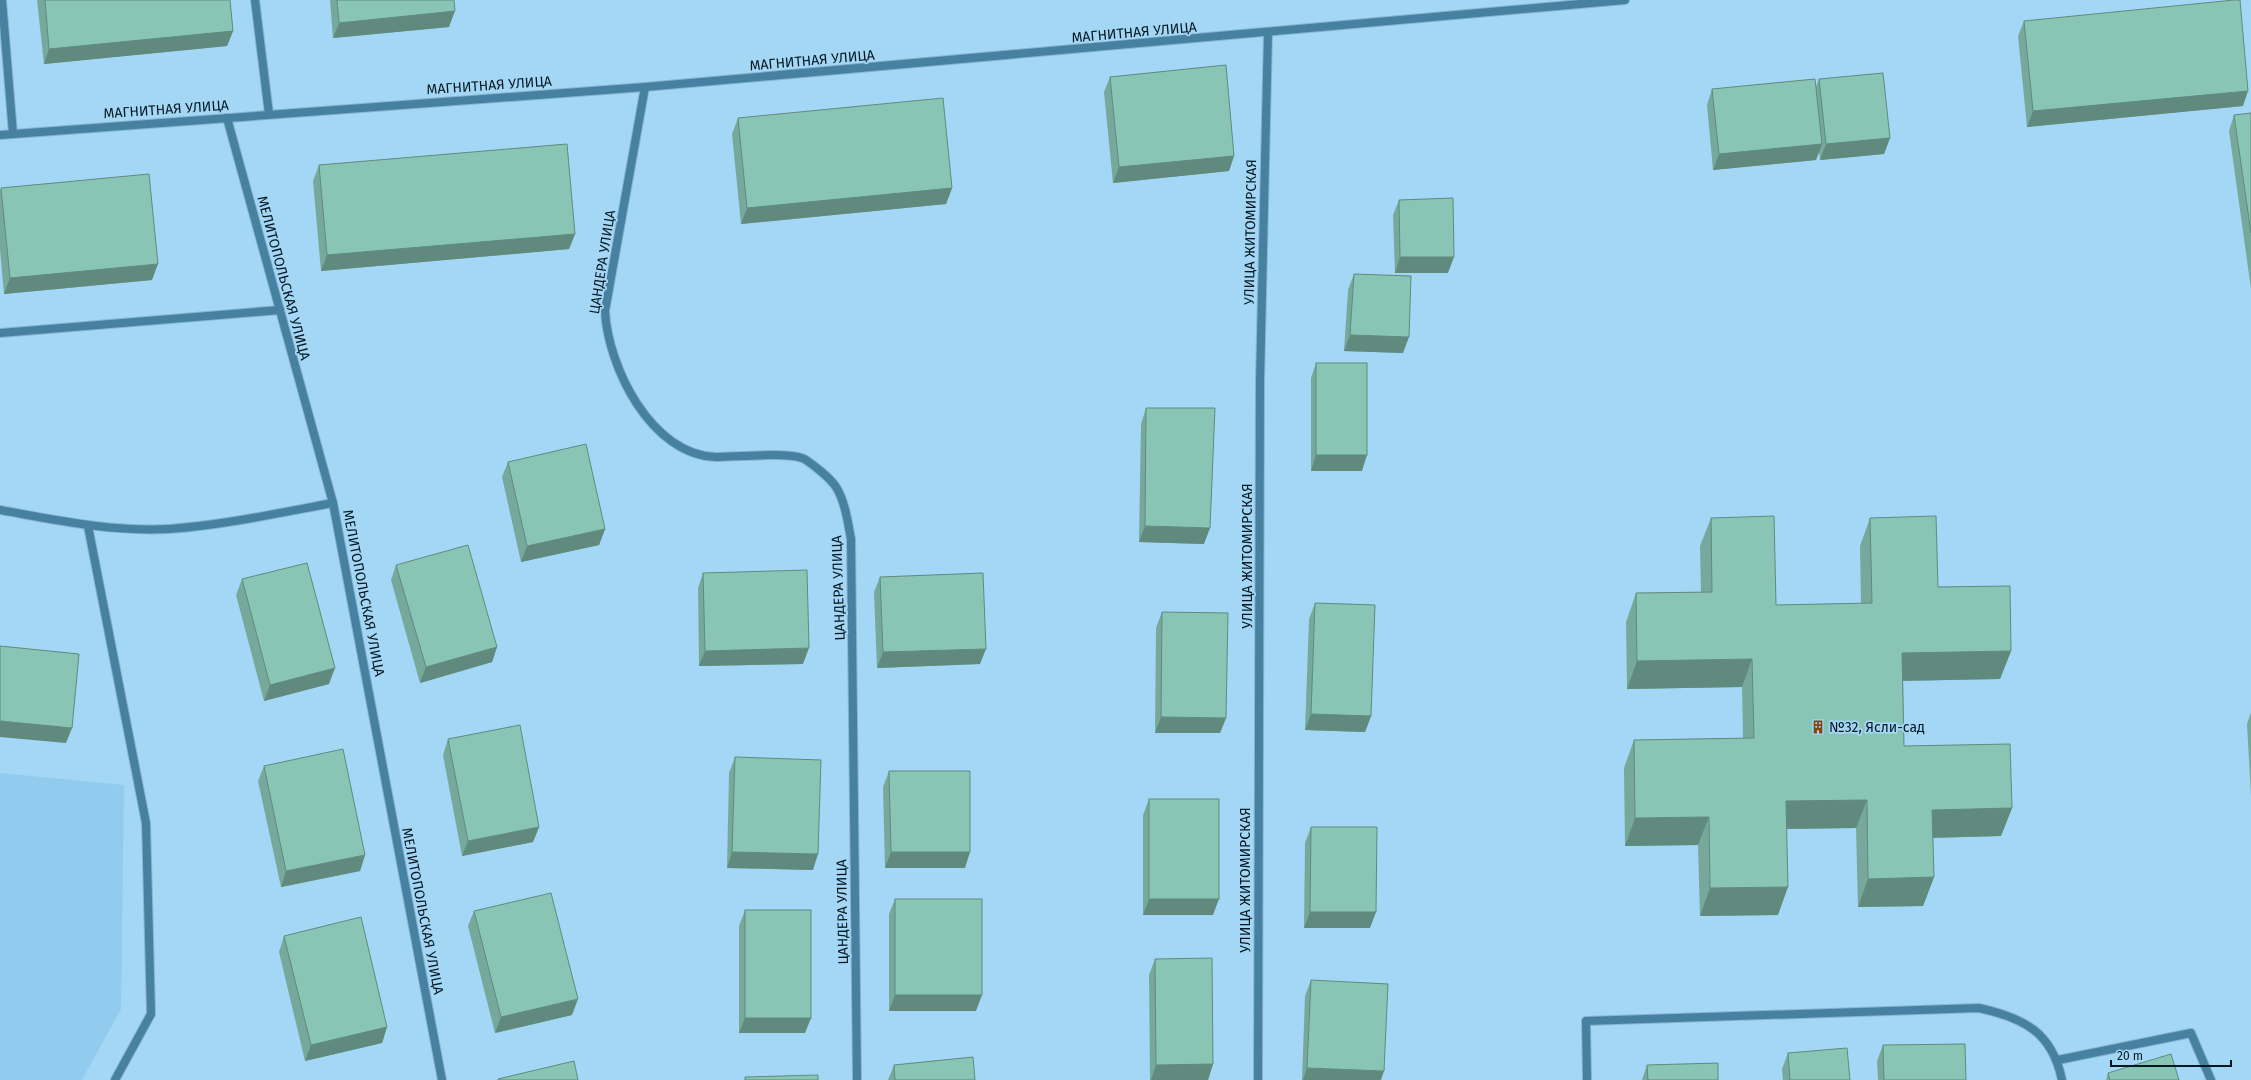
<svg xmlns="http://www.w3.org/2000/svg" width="2251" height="1080" font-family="'Fira Sans',sans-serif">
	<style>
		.built { fill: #91cbed }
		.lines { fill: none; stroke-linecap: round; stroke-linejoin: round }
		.service-casing { stroke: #87b4cf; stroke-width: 10 }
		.minor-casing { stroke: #87b4cf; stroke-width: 10 }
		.service { stroke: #4681a1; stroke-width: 8 }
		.minor { stroke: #4681a1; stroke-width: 8 }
		.wall { fill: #76a99b }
		.shaded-wall { fill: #608a7e }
		.building { fill: #89c5b4; stroke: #608a7e }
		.labels { text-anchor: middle; stroke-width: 3.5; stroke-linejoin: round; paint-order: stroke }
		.street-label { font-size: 14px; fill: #041721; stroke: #a4d7f5 }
		.poi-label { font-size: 14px; fill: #041721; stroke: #a4d7f5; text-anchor: start }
	</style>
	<rect width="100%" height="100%" fill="#a4d7f5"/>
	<path class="built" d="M0,773L124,785L121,1009L82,1080H0Z"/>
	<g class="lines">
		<g class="service-casing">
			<g id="service">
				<path d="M2,0L13,134"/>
				<path d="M255,0L269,114"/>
				<path d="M0,333L280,310"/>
				<path d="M88,526L146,823L151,1014L115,1080"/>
			</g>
		</g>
		<g class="minor-casing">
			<g id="minor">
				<path d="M645,87L605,311C608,367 651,455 716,457C735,457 792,451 806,460C815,466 830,478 836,487C845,501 848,523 851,539L857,1080"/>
				<path d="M227,118L333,503L442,1080"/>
				<path d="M0,135L645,87L1625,0"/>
				<path d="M0,510C56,520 112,532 169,529C224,525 279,513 333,503"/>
				<path d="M2058,1060L2191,1033L2211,1080"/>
				<path d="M1258,1080L1260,380L1268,33"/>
				<path d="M1587,1080L1586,1021L1979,1008C2024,1018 2052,1032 2062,1080"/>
			</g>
		</g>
		<use href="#service" class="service"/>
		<use href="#minor" class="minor"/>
	</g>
	<g class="wall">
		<path d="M37,0H230L233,31L227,46L44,64Z"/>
		<path d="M330,0H454L449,27L333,38Z"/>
		<path d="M2024,21L2243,106L2027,127L2018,36Z"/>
		<path d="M1110,77L1234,156L1229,171L1113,183L1104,92Z"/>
		<path d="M1819,79L1890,138L1884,154L1820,160L1819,152L1816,160L1713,170L1707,105L1712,89L1816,87Z"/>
		<path d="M2251,113V289L2229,131L2234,115Z"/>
		<path d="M738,118L952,188L946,204L741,224L732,134Z"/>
		<path d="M319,165L575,234L569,249L321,271L313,181Z"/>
		<path d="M1,188L152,280L4,294L0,249V191Z"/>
		<path d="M1399,200L1448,273H1395L1393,215Z"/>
		<path d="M1354,274L1403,353L1344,351L1348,290Z"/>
		<path d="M1316,363L1362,471H1311V378Z"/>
		<path d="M1146,408L1204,544L1139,542L1141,424Z"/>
		<path d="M508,462L605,529L599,545L521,562L502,477Z"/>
		<path d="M1711,518L1776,605L1861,603L1860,546L1870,518L1938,587L2011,651L2000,679L1903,681L1904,746L2012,808L2001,836L1933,838L1934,877L1923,906L1858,907L1856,828L1787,829L1778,915L1700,916L1698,845L1625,846L1624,768L1634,740L1743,738L1742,687L1627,689L1626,622L1636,593L1701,592L1700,546Z"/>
		<path d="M396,565L497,647L492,662L420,683L391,580Z"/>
		<path d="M703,573L803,664L699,666L698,588Z"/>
		<path d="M880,577L980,664L877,668L874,592Z"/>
		<path d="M242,579L329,684L264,701L236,595Z"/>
		<path d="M1315,603L1371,716L1365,732L1305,730L1309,619Z"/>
		<path d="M1162,612L1226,718L1220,733H1155L1156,628Z"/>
		<path d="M2251,712V796L2247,724Z"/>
		<path d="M448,739L539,827L533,842L462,856L443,755Z"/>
		<path d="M735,757L813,870L727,868L729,773Z"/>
		<path d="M264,766L365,855L360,871L281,887L258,781Z"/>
		<path d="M889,771L965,868H885L883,787Z"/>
		<path d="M1149,799L1213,915H1143V815Z"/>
		<path d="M1311,827L1370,928H1304L1305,843Z"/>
		<path d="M895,899L976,1011H889V914Z"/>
		<path d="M745,910L805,1033H739V926Z"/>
		<path d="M474,911L572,1015L495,1033L468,926Z"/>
		<path d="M284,936L387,1027L382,1043L305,1061L279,952Z"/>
		<path d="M1155,959L1213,1064L1208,1080H1150L1149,975Z"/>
		<path d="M1311,980L1381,1080H1302L1305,996Z"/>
		<path d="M1883,1045L1966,1080H1878L1877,1061Z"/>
		<path d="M1788,1053L1850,1080H1783L1782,1069Z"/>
		<path d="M894,1065L975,1080H888Z"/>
		<path d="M1647,1065L1718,1080H1642Z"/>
		<path d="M2108,1073L2179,1080H2106Z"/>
	</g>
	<g class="shaded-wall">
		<path d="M455,11L449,27L333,38L339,23Z"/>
		<path d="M233,31L227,46L44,64L49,49Z"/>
		<path d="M2248,91L2243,106L2027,127L2033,111Z"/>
		<path d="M1890,138L1884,154L1820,160L1826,144Z"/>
		<path d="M1822,144L1816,160L1713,170L1719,154Z"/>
		<path d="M1234,156L1229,171L1113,183L1119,167Z"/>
		<path d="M952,188L946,204L741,224L747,208Z"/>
		<path d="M575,234L569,249L321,271L327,255Z"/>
		<path d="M1400,257H1454L1448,273H1395Z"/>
		<path d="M158,264L152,280L4,294L10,278Z"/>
		<path d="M1350,335L1409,337L1403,353L1344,351Z"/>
		<path d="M1316,455H1367L1362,471H1311Z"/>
		<path d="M1145,526L1210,528L1204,544L1139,542Z"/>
		<path d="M605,529L599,545L521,562L527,546Z"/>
		<path d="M497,647L492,662L420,683L426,667Z"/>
		<path d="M809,648L803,664L699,666L705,651Z"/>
		<path d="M986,649L980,664L877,668L883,652Z"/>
		<path d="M2011,651L2000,679L1892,681L1902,653Z"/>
		<path d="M1752,659L1742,687L1627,689L1637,661Z"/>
		<path d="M335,668L329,684L264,701L270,685Z"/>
		<path d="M1311,714L1371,716L1365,732L1305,730Z"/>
		<path d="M1161,717L1226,718L1220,733H1155Z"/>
		<path d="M0,721L72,728L66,743L0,737Z"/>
		<path d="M1867,800L1856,828L1776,829L1786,801Z"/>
		<path d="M2012,808L2001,836L1922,838L1932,810Z"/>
		<path d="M1709,817L1698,845L1625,846L1635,818Z"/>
		<path d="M539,827L533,842L462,856L468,841Z"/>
		<path d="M732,852L818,854L813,870L727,868Z"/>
		<path d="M891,852H970L965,868H885Z"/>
		<path d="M365,855L360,871L281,887L286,871Z"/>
		<path d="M1934,877L1923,906L1858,907L1868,879Z"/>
		<path d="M1788,887L1778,915L1700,916L1710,888Z"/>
		<path d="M1149,899H1219L1213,915H1143Z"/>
		<path d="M1310,912H1376L1370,928H1304Z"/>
		<path d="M895,995H982L976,1011H889Z"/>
		<path d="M578,999L572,1015L495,1033L501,1017Z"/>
		<path d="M745,1018H811L805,1033H739Z"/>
		<path d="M387,1027L382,1043L305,1061L311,1045Z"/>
		<path d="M1213,1064L1208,1080H1151L1156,1065Z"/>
		<path d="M1307,1068L1384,1071L1381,1080H1303Z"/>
	</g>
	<g class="building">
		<path d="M45,0H230L233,31L49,49Z"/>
		<path d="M337,0H454L455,11L339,23Z"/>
		<path d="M2234,0H2240L2248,91L2033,111L2024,21Z"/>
		<path d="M1226,65L1234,156L1119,167L1110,77Z"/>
		<path d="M1883,73L1890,138L1826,144L1819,79Z"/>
		<path d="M1815,79L1822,144L1719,154L1712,89Z"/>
		<path d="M943,98L952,188L747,208L738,118Z"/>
		<path d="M2251,113V233L2234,115Z"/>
		<path d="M567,144L575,234L327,255L319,165Z"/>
		<path d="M149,174L158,264L10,278L1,188Z"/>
		<path d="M1453,198L1454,257H1400L1399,200Z"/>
		<path d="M1354,274L1411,276L1409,337L1350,335Z"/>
		<rect x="1316" y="363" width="51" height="92"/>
		<path d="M1146,408H1215L1210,528L1145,526Z"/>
		<path d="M586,444L605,529L527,546L508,462Z"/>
		<path d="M1774,516L1776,605L1872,603L1870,518L1936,516L1938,587L2010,586L2011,651L1902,653L1904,746L2010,744L2012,808L1932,810L1934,877L1868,879L1867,800L1786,801L1788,887L1710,888L1709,817L1635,818L1634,740L1754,738L1752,659L1637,661L1636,593L1712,592L1711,518Z"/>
		<path d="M468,545L497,647L426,667L396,565Z"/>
		<path d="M307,563L335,668L270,685L242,579Z"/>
		<path d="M807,570L809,648L705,651L703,573Z"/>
		<path d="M983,573L986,649L883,652L880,577Z"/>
		<path d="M1315,603L1375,605L1371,716L1311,714Z"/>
		<path d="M1162,612L1228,613L1226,718L1161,717Z"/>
		<path d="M0,646L79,654L72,728L0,721Z"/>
		<path d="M520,725L539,827L468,841L448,739Z"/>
		<path d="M343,749L365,855L286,871L264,766Z"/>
		<path d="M735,757L821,760L818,854L732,852Z"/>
		<path d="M889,771H970V852H891Z"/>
		<rect x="1149" y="799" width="70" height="100"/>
		<path d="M1311,827H1377L1376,912H1310Z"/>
		<path d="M551,893L578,999L501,1017L474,911Z"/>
		<rect x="895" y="899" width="87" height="96"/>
		<rect x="745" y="910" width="66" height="108"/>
		<path d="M361,917L387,1027L311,1045L284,936Z"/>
		<path d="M1212,958L1213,1064L1156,1065L1155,959Z"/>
		<path d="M1311,980L1388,984L1384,1071L1307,1068Z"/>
		<path d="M1965,1044L1966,1080H1884L1883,1045Z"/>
		<path d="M1847,1048L1850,1080H1790L1788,1053Z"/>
		<path d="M2171,1054L2179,1080H2110L2108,1073Z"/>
		<path d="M973,1057L975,1080H895L894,1065Z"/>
		<path d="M574,1061L578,1080H498V1079Z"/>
		<path d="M1718,1063V1080H1648L1647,1065Z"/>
		<path d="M818,1075V1080H745V1077Z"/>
	</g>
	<defs>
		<g id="building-bare" transform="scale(1.08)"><path d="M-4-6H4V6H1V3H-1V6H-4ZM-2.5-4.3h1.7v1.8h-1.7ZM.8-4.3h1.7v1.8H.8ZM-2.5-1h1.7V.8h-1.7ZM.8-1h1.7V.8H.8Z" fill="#84440d" stroke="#a4d7f5" stroke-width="2.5" paint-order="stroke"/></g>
	</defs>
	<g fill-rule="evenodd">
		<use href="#building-bare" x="1818" y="727"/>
	</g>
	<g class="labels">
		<g class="street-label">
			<text transform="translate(1134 32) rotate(-5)" y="5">МАГНИТНАЯ УЛИЦА</text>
			<text transform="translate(812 60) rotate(-5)" y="5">МАГНИТНАЯ УЛИЦА</text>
			<text transform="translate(489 85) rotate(-4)" y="5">МАГНИТНАЯ УЛИЦА</text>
			<text transform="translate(166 109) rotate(-4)" y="5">МАГНИТНАЯ УЛИЦА</text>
			<text transform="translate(1250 232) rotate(-89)" y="5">УЛИЦА ЖИТОМИРСКАЯ</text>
			<text transform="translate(602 262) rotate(-81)" y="5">ЦАНДЕРА УЛИЦА</text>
			<text transform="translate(284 278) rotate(75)" y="5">МЕЛИТОПОЛЬСКАЯ УЛИЦА</text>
			<text transform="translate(1247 556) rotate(-90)" y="5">УЛИЦА ЖИТОМИРСКАЯ</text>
			<text transform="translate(838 588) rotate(-92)" y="5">ЦАНДЕРА УЛИЦА</text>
			<text transform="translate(364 593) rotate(79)" y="5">МЕЛИТОПОЛЬСКАЯ УЛИЦА</text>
			<text transform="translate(1245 880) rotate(-90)" y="5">УЛИЦА ЖИТОМИРСКАЯ</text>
			<text transform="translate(423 911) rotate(79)" y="5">МЕЛИТОПОЛЬСКАЯ УЛИЦА</text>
			<text transform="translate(842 912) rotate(-91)" y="5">ЦАНДЕРА УЛИЦА</text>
		</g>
		<g class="poi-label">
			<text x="1829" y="732">№32, Ясли-сад</text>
		</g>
	</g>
	<path d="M2111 1060v6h120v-6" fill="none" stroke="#041721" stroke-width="2"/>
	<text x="2117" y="1060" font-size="12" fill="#041721" stroke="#a4d7f5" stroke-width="3" paint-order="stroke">20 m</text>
</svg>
